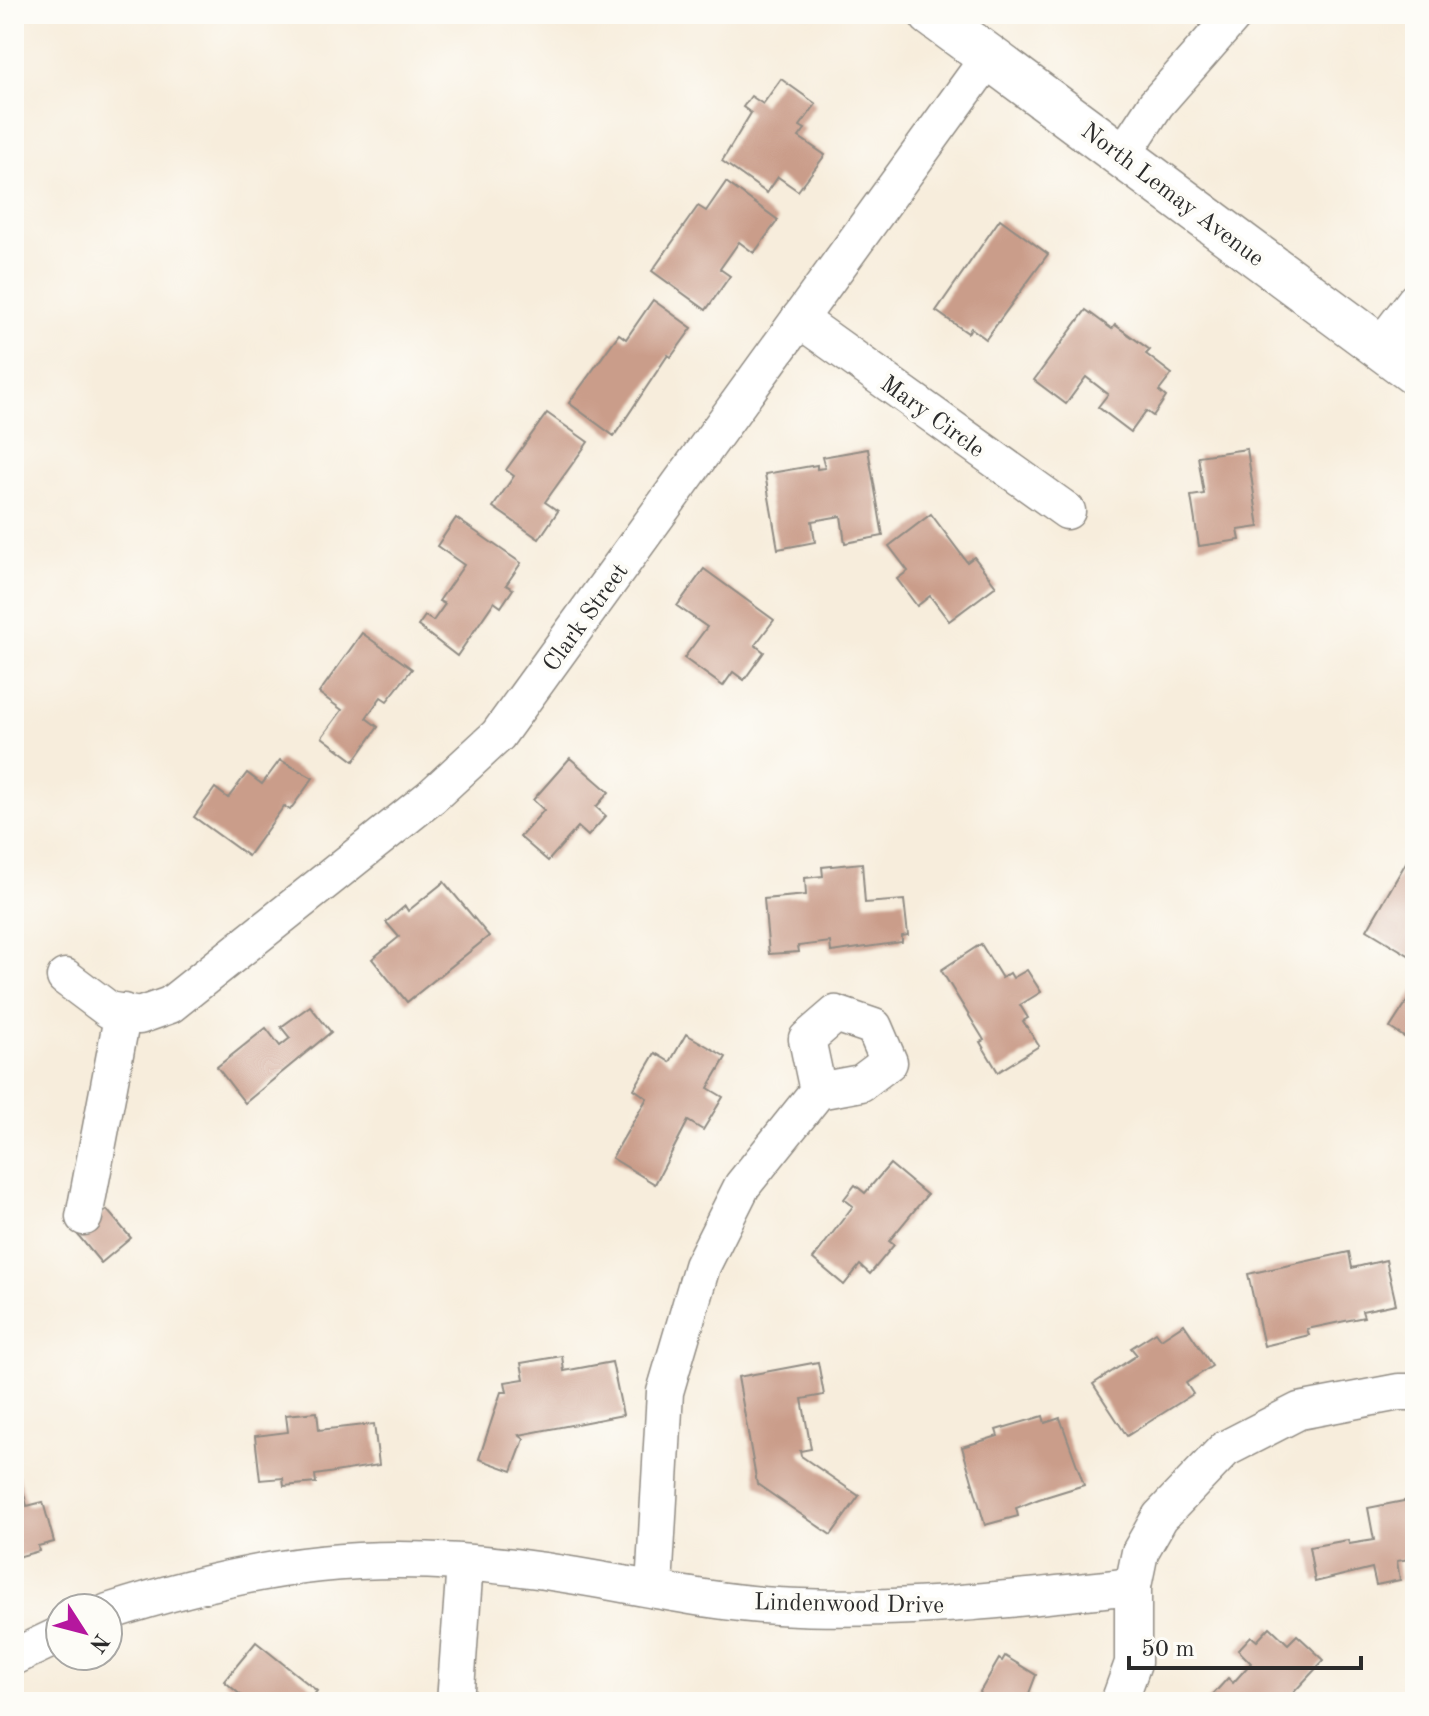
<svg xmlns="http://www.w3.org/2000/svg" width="1429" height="1716" font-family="'Old Standard TT',serif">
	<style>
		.building { fill: #ca9d8a }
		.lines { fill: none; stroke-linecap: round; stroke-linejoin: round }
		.minor-casing { stroke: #918c84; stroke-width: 39 }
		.major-casing { stroke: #918c84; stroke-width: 47 }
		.minor { stroke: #fff; stroke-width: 36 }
		.major { stroke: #fff; stroke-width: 44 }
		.labels { text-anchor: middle; stroke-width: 8; stroke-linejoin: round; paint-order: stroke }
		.street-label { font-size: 24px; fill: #2b2b2b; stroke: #fdfcf7 }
	</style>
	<rect width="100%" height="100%" fill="#fdfcf7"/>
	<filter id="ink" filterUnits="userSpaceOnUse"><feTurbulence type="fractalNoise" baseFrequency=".0125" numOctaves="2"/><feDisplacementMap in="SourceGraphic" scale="16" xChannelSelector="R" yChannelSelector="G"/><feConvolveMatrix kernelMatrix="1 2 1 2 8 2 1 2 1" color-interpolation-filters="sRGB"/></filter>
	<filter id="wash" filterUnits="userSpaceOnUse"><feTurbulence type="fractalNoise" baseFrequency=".006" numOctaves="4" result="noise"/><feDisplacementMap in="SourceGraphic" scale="32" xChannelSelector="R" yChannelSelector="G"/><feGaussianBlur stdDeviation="1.8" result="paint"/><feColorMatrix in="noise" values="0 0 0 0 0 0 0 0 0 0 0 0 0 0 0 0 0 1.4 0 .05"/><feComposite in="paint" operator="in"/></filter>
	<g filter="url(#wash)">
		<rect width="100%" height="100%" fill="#f7eddc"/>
		<g id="blocks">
			<g class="building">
				<path d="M781,79L816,104L800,126L805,129L799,137L825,155L798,191L778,177L767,193L722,161L751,113L743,107L751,96L763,104Z"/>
				<path d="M726,182L778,220L754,253L739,242L720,269L730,276L706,310L652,271L698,206L706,211Z"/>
				<path d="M1000,219L1048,254L986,339L971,328L968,333L936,311Z"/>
				<path d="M653,300L692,328L671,357L668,355L614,436L569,403L619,334L626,339Z"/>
				<path d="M1086,310L1112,329L1115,325L1150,350L1146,354L1172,374L1159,391L1166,397L1153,416L1146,411L1131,432L1098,407L1108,394L1086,377L1066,404L1034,380Z"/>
				<path d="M547,413L588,442L545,502L558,511L539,539L493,507L514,476L506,470Z"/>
				<path d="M868,449L883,536L845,543L841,516L812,521L815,542L778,549L765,474L817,465V469L825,468L822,457Z"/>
				<path d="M1247,449L1259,527L1238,530L1240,540L1199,546L1191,496L1204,494L1198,456Z"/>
				<path d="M931,514L967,562L974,557L996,586L949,621L930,596L917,606L897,579L908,571L889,546Z"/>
				<path d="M456,518L521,563L506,585L513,589L501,607L494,602L457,656L418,626L425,616L433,621L445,604L439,601L464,565L437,546Z"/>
				<path d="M704,569L774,620L755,645L764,652L744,680L733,672L723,686L684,658L707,627L677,606Z"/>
				<path d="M362,633L412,669L387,701L381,697L366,718L378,727L354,761L322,737L342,710L319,693Z"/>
				<path d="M570,758L609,792L596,807L606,816L588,836L578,827L548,861L520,837L544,810L533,800Z"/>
				<path d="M280,760L313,778L290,810L284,806L248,856L194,817L215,788L228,798L247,773L262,784Z"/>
				<path d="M1415,847V959L1367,930Z"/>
				<path d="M862,863L865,903L904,900L908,935L902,936V942L831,952L830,942L798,946L799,952L769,954L764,899L806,895L805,878L823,876L822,867Z"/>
				<path d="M444,882L489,936L407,1002L372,959L399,937L386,922L405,906L408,911Z"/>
				<path d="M981,944L1002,978L1010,973L1013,978L1027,970L1041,992L1020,1005L1028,1018L1023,1021L1039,1046L998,1072L980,1042L984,1040L941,970Z"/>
				<path d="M1415,989V1044L1390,1028Z"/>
				<path d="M310,1006L331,1032L245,1103L217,1067L266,1028L280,1046L290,1038L281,1027Z"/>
				<path d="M686,1034L726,1057L708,1088L723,1097L703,1130L688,1121L655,1184L612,1158L647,1098L634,1089L655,1053L670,1062Z"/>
				<path d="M890,1164L927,1195L889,1241L894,1245L870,1274L860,1265L844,1285L813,1259L853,1206L844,1199L855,1185L865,1193Z"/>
				<path d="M107,1210L131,1238L101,1263L77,1234Z"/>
				<path d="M1349,1252L1352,1268L1386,1260L1396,1304L1362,1311L1364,1317L1307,1329L1309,1335L1264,1346L1248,1274Z"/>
				<path d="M1184,1324L1212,1366L1186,1383L1193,1394L1127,1436L1093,1384L1137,1355L1131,1348L1156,1332L1161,1339Z"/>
				<path d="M562,1356L564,1371L612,1362L623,1415L519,1435L524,1439L512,1471L479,1459L501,1392H507L505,1382L524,1379L521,1363Z"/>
				<path d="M818,1362L824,1395L802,1399L811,1449L800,1451L801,1456L859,1496L831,1535L757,1484L738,1377Z"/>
				<path d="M317,1412L319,1430L374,1424L379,1465L315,1475L316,1483L284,1486L283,1478L260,1480L255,1436L288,1432L286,1415Z"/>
				<path d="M1043,1416L1045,1423L1060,1418L1084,1485L1039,1499L1016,1508L1018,1516L985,1525L962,1447L998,1436L996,1430Z"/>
				<path d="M19,1475L27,1506L43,1502L54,1542L38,1546L39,1551L14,1558V1477Z"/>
				<path d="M1409,1500L1415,1558L1397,1561L1400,1580L1376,1585L1372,1568L1315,1582L1309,1547L1348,1540L1349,1544L1374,1540L1368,1508Z"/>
				<path d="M1270,1627L1288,1644L1297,1635L1324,1660L1293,1693L1302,1702H1206L1228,1678L1233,1683L1251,1663L1238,1650L1251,1636L1257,1641Z"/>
				<path d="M256,1642L317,1691L312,1697L318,1702H249L224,1681Z"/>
				<path d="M1005,1656L1036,1675L1028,1696L1039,1702H974L999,1659L1002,1661Z"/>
			</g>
		</g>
	</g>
	<g filter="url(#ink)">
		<use href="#blocks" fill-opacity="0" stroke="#918c84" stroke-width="2"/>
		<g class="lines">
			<g class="minor-casing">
				<g id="minor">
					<path d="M1122,156L1156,104L1235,14"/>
					<path d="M799,319L1067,511"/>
					<path d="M1380,347L1415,301"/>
					<path d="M65,977L109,1010L139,1016L170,1005L431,797L498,735L989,57"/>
					<path d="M84,1217L123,1012"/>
					<path d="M654,1588L665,1392L702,1266L742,1186L818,1091L861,1083L889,1062L874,1027L836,1014L807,1039L818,1091"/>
					<path d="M108,1612C263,1562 375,1548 537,1570C614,1580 700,1602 777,1606C896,1613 1014,1599 1133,1586L1140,1552L1160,1517L1225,1449L1299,1411L1399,1392H1415"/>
					<path d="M14,1657L60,1635"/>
					<path d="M455,1702L465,1563"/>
					<path d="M1119,1702L1133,1663V1586"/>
				</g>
			</g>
			<g class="major-casing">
				<path id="major" d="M931,14L1415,373"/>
			</g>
			<use href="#minor" class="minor"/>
			<use href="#major" class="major"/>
		</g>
	</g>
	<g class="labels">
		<g class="street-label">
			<text transform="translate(1173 194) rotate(37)" y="8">North Lemay Avenue</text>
			<text transform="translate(933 416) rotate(36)" y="8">Mary Circle</text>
			<text transform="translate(585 617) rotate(-54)" y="8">Clark Street</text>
			<text transform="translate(849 1603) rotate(1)" y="8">Lindenwood Drive</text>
		</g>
	</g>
	<rect width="1429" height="1716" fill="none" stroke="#fdfcf7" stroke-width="48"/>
	<g transform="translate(84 1632) rotate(126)"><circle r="38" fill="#fdfcf7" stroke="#a9a8a5" stroke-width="2"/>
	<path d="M0-6L14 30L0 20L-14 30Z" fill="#b5179e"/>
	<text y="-12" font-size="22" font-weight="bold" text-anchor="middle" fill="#2b2b2b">N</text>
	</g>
	<path d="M1129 1656v12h232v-12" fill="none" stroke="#2b2b2b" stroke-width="4"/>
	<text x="1141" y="1656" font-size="24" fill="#2b2b2b" stroke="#fdfcf7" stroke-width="6" paint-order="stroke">50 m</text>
</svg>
